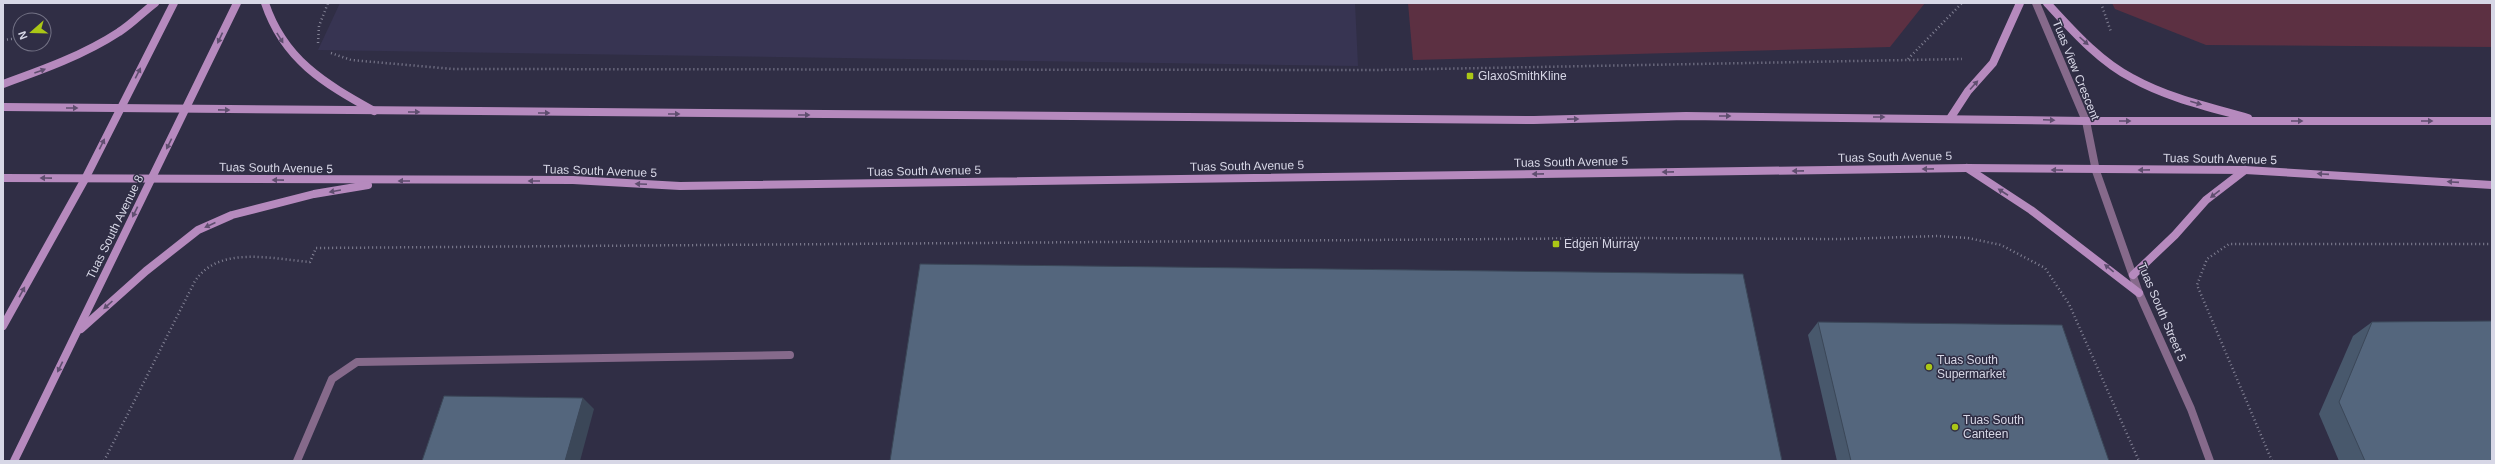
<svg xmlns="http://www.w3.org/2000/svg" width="2495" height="464" font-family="Helvetica,sans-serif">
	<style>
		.built { fill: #373452 }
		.green { fill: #5c3042 }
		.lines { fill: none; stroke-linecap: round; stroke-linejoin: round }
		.path { stroke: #838295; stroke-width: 2.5; stroke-dasharray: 1 3; stroke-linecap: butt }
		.lane { stroke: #866a8b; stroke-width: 8 }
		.street { stroke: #866a8b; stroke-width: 8 }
		.secondary { stroke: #b68abe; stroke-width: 8 }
		.wall { fill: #48586c }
		.shaded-wall { fill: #3b4758 }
		.building { fill: #54667d; stroke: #3b4758 }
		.oneway { fill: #5f4e6f }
		.poi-dot { fill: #abc716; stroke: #302e45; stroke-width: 1.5 }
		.labels { text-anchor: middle; stroke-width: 3; stroke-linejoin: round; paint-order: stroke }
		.street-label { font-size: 12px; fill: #d7d7e6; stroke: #302e45 }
		.poi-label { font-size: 12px; fill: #d7d7e6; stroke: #302e45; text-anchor: start }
	</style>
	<rect width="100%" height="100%" fill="#302e45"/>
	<path class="built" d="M340,3H1355L1358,66L318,50Z"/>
	<g class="green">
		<path d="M1408,3H1925L1890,47L1413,60Z"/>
		<path d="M2112,3H2492V47L2206,45L2115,9Z"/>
	</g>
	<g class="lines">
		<g class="path">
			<path d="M2101,3L2111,32"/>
			<path d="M3,40L20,38"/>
			<path d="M318,43L319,26L328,3"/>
			<path d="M331,53L351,60L453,69L1378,70L1962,59"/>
			<path d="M1908,59L1962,3"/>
			<path d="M104,461L195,281C219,245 273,259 310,262L316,248L1630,238L1841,239L1938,236L1968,238L2001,245L2045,268L2069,304L2139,461"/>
			<path d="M2272,461L2197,285L2207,259L2229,244H2492"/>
		</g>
		<path class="lane" d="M297,461L332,379L357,362L790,355"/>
		<path class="street" d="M2036,3L2086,121L2096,171L2139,293L2191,409L2210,461"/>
		<g class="secondary">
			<path d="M265,3C284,60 324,83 374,111"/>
			<path d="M2047,3C2072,30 2099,61 2132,78C2168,98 2209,107 2248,118"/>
			<path d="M3,84C42,70 84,55 119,32C132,24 143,12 155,3"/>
			<path d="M3,107L1534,120L1686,116L2086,121H2492"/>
			<path d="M1951,117L1968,91L1993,63L2020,3"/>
			<path d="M1967,168L2031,210L2139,293"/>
			<path d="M3,178L573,180L680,186L1967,168L2245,170L2492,185"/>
			<path d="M2133,275L2175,235L2206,200L2245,170"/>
			<path d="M3,326L85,179L174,3"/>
			<path d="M81,329L146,271L198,230L232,215L314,194L368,185"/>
			<path d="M14,461L237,3"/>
		</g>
	</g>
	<g class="wall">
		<path d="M1818,322L2109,461H1837L1808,335Z"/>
		<path d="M2372,322L2492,461H2339L2319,414L2353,336Z"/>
	</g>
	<path class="shaded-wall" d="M583,398L594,409L580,461H565Z"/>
	<g class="building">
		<path d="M920,264L1743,274L1782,461H890Z"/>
		<path d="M2492,321V461H2365L2339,402L2372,322Z"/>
		<path d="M1818,322L2062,325L2109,461H1851Z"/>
		<path d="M444,396L583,398L565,461H422Z"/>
	</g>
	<defs><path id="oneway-solid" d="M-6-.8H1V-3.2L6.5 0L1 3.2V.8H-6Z"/></defs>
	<g class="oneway">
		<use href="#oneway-solid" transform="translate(220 38) rotate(115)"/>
		<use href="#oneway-solid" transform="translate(280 38) rotate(58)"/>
		<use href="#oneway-solid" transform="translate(2084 41) rotate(42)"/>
		<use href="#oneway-solid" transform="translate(40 71) rotate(-20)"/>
		<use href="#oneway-solid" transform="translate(138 73) rotate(-63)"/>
		<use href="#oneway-solid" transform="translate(1974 85) rotate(-48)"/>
		<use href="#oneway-solid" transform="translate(2196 103) rotate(16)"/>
		<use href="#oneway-solid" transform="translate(72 108)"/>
		<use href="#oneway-solid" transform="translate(224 110) rotate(1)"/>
		<use href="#oneway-solid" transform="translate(414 112)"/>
		<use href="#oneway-solid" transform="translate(544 113)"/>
		<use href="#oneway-solid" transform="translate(674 114)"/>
		<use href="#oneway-solid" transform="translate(804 115)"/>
		<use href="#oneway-solid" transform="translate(1725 116)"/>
		<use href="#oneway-solid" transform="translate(1879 117)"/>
		<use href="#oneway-solid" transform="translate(1573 119) rotate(-1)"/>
		<use href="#oneway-solid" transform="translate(2049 120) rotate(2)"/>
		<use href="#oneway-solid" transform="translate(2125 121)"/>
		<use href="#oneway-solid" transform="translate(2297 121)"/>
		<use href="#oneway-solid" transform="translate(2427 121)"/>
		<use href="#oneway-solid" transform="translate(102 144) rotate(-64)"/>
		<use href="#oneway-solid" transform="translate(169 144) rotate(116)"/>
		<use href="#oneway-solid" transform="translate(1928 169) rotate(179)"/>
		<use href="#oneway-solid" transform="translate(2057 170) rotate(-179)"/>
		<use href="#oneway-solid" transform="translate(2144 170) rotate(179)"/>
		<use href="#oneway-solid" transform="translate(1798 171) rotate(179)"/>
		<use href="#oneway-solid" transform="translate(1668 172) rotate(179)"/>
		<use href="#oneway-solid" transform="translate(1538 174) rotate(179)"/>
		<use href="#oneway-solid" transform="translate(2323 174) rotate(-176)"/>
		<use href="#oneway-solid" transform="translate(46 178) rotate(-179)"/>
		<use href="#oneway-solid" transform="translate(278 180) rotate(-179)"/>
		<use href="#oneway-solid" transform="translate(404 181) rotate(180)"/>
		<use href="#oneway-solid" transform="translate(534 181) rotate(180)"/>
		<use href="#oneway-solid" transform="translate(2453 182) rotate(-176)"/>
		<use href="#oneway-solid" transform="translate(641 184) rotate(-177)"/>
		<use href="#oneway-solid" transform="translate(335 191) rotate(170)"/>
		<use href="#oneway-solid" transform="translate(2003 192) rotate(-147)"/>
		<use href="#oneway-solid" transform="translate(2215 194) rotate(142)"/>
		<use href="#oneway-solid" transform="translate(135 212) rotate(116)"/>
		<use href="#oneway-solid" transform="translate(210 225) rotate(155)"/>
		<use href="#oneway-solid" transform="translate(2109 268) rotate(-141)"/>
		<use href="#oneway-solid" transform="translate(22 292) rotate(-61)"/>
		<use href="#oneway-solid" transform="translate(108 305) rotate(138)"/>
		<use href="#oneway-solid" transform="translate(60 367) rotate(116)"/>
	</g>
	<g class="poi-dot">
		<rect x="1466" y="72" width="8" height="8" rx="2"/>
		<rect x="1552" y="240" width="8" height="8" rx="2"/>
		<circle cx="1929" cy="367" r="4"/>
		<circle cx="1955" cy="427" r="4"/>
	</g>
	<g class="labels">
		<g class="street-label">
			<text transform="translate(2076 70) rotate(68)" y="4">Tuas View Crescent</text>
			<text transform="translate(1895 157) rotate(-1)" y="4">Tuas South Avenue 5</text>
			<text transform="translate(2220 159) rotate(1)" y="4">Tuas South Avenue 5</text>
			<text transform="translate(1571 162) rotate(-1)" y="4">Tuas South Avenue 5</text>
			<text transform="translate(1247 166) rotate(-1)" y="4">Tuas South Avenue 5</text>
			<text transform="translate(276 168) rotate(1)" y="4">Tuas South Avenue 5</text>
			<text transform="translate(600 171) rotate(2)" y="4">Tuas South Avenue 5</text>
			<text transform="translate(924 171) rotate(-1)" y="4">Tuas South Avenue 5</text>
			<text transform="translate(115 227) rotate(-64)" y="4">Tuas South Avenue 8</text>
			<text transform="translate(2162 312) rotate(67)" y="4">Tuas South Street 5</text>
		</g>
		<g class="poi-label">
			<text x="1478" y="80">GlaxoSmithKline</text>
			<text x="1564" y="248">Edgen Murray</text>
			<text x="1937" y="364">Tuas South<tspan x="1937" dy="14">Supermarket</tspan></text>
			<text x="1963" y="424">Tuas South<tspan x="1963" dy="14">Canteen</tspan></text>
		</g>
	</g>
	<rect width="2495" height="464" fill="none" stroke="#d7d7e6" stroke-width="8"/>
	<g transform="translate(32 32) rotate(250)"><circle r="19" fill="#302e45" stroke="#737285"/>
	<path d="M0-3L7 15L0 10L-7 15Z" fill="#abc716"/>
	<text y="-6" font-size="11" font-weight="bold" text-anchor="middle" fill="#d7d7e6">N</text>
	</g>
</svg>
